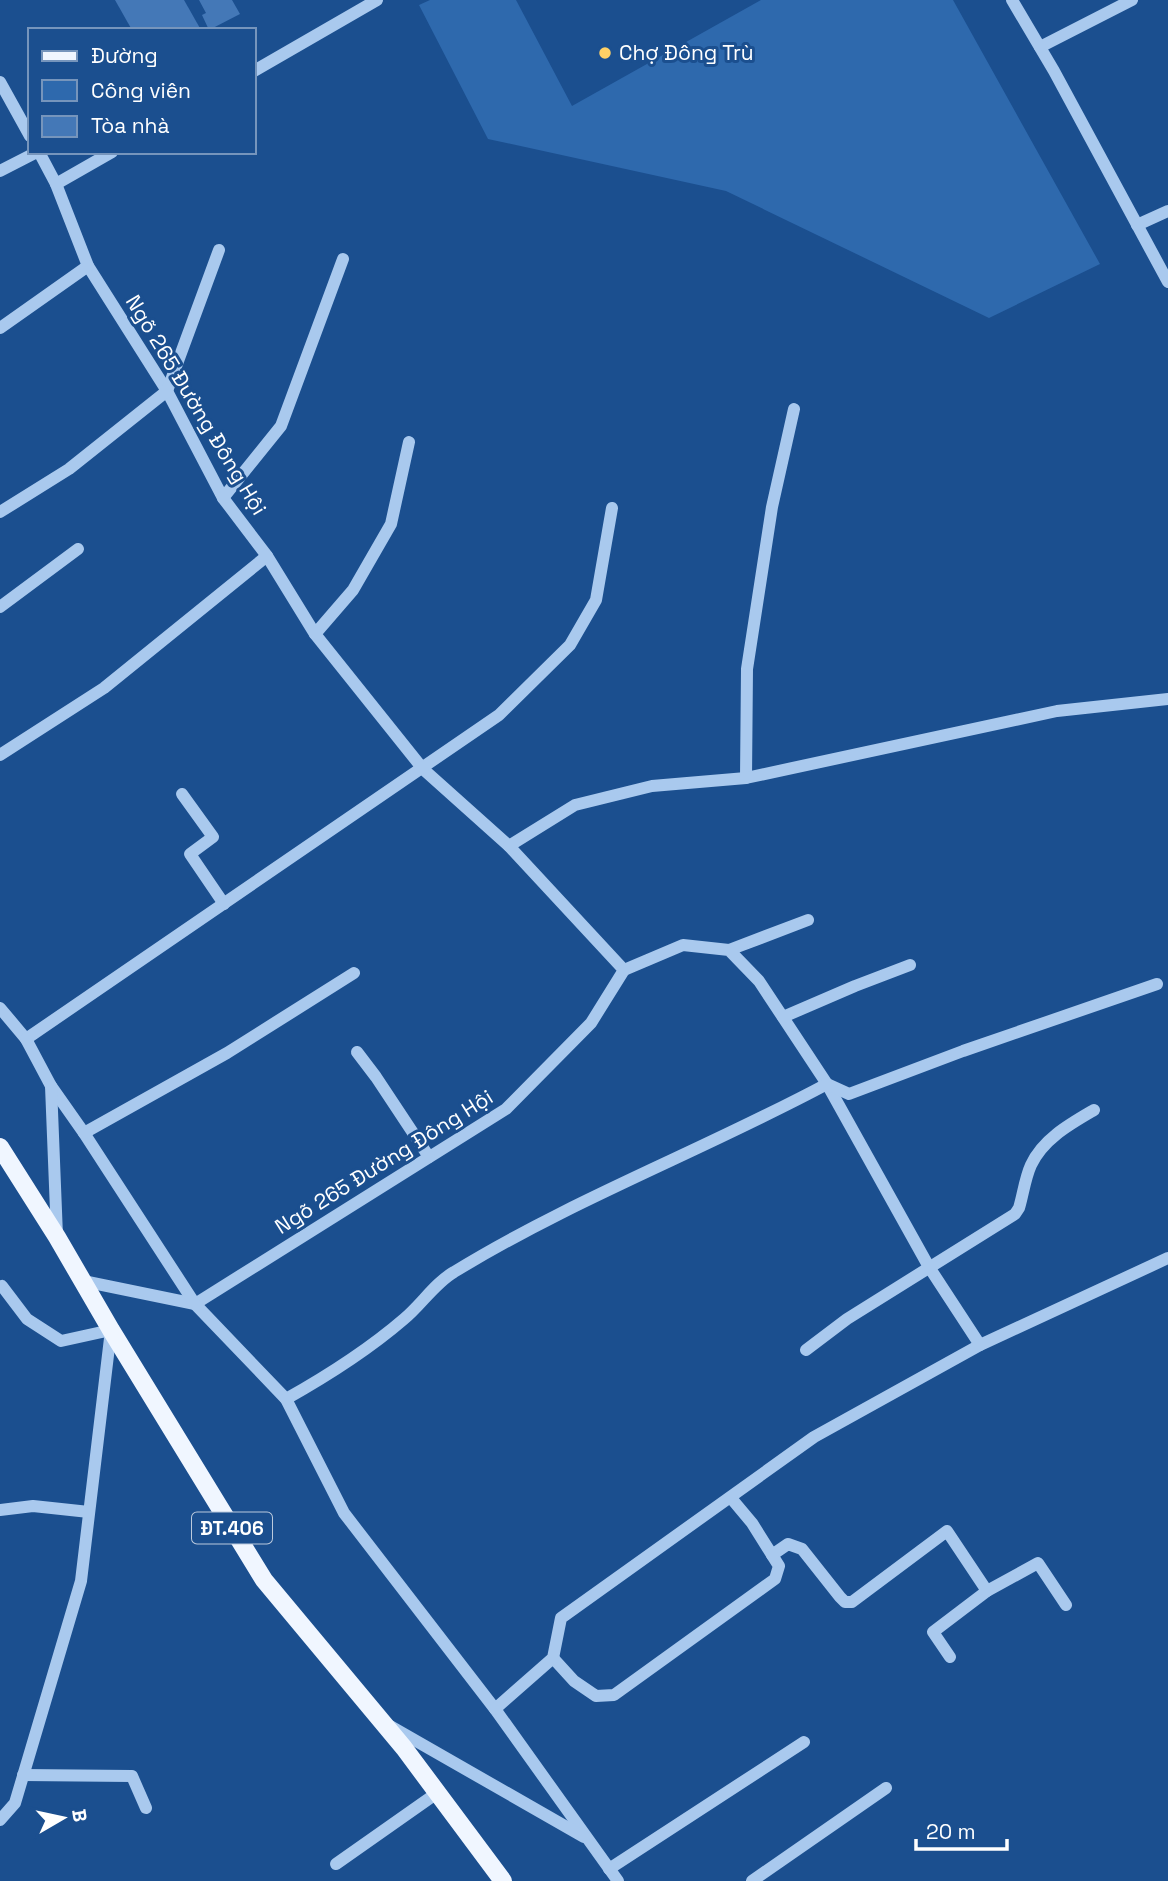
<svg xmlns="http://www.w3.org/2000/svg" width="1168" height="1881" font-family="'Space Grotesk',sans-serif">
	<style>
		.green { fill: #2e69ad }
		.building { fill: #4478b7 }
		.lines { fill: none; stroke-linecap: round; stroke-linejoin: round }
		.minor { stroke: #a9c9ee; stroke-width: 12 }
		.major { stroke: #f0f6ff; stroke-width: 18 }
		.poi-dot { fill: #ffd166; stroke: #1b4f8f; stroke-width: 2.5 }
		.labels { text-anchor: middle; stroke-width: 6; stroke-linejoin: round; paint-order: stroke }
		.shield { fill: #1b4f8f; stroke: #bbcadd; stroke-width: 2 }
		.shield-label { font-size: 19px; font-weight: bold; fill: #fff }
		.poi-label { font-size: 21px; fill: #fff; stroke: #1b4f8f; text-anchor: start }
		.street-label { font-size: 21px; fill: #fff; stroke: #1b4f8f }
	</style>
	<rect width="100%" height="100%" fill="#1b4f8f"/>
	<path class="green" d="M430,0H516L572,106L761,0H953L1100,264L989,318L726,191L488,139L419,5Z"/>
	<g class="building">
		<path d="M115,0H184L201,30H132Z"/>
		<path d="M199,0H232L240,14L209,30L202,15L206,13Z"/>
	</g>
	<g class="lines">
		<g class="minor">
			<path d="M1012,0L1054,71L1168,282"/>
			<path d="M1040,47L1132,0"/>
			<path d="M254,71L377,0"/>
			<path d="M0,82L30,136"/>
			<path d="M39,152L56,184L88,266L167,391L223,498L267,556L315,634L423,769L509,846L624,970L591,1023L506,1109L195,1304L83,1281"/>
			<path d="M0,171L37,152"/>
			<path d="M56,184L112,152"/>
			<path d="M1137,225L1168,211"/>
			<path d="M0,328L88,266"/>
			<path d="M223,498L281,426L343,259"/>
			<path d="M0,512L69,469L167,391L219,250"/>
			<path d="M0,607L78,549"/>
			<path d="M315,634L353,590L391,524L409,442"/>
			<path d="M0,755L104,688L267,556"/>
			<path d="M746,778L747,669L772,507L794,409"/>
			<path d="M182,794L213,837L190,854L224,904"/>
			<path d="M509,846L575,805L652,786L746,778L1057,711L1168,699"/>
			<path d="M729,950L808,920"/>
			<path d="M624,970L683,945L729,950L759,981L827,1084L929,1267L980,1345"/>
			<path d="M0,1008L26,1039L51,1086L84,1133L195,1304L286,1399L344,1513L495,1709L618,1881"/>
			<path d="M783,1017L855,986L910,965"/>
			<path d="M26,1039L499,715L570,645L596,600L612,508"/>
			<path d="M357,1052L376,1077L429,1157"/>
			<path d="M51,1086L57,1236"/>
			<path d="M84,1133L227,1053L354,973"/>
			<path d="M0,1287L2,1286L27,1319L61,1341L111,1330L81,1581L15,1803L0,1820"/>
			<path d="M806,1350L847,1319L1015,1214L1019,1208C1023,1195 1025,1178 1031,1165C1043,1139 1070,1124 1094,1110"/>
			<path d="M286,1399C327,1376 368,1350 404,1319C421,1305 435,1283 454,1272C573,1199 704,1150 827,1084L849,1094L963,1051L1157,984"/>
			<path d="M0,1510L33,1506L89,1512"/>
			<path d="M772,1555L788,1544L802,1549L840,1597L845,1602H852L947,1531L987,1591L933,1632L950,1657"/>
			<path d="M987,1591L1038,1563L1066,1605"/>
			<path d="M553,1658L574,1681L596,1696L614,1695L775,1579L779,1566L752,1523L731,1498"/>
			<path d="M495,1709L553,1658L561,1618L814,1437L980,1345L1168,1258"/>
			<path d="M390,1726L584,1837"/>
			<path d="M23,1775L132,1776L146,1808"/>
			<path d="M336,1864L437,1793"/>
			<path d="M609,1869L804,1742"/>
			<path d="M752,1881L886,1788"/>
		</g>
		<path class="major" d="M0,1147L57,1237L111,1330L264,1580L404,1748L503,1881"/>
	</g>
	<circle class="poi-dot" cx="605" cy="53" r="7"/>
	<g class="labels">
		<rect class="shield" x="192" y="1512.5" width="80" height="31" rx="5"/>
		<g class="shield-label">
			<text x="232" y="1535">ĐT.406</text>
		</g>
		<g class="poi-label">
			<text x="619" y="60">Chợ Đông Trù</text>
		</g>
		<g class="street-label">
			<text transform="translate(196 405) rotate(59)" y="7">Ngõ 265 Đường Đông Hội</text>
			<text transform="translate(384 1162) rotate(-32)" y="7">Ngõ 265 Đường Đông Hội</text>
		</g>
	</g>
	<rect x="28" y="28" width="228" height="126" fill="#1b4f8f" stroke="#7695bc" stroke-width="2"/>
	<rect x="42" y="51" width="35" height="10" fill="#f0f6ff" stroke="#7695bc" stroke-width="2"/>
	<text x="91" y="63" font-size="21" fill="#ffffff">Đường</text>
	<rect x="42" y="80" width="35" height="21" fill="#2e69ad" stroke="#7695bc" stroke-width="2"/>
	<text x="91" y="98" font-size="21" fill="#ffffff">Công viên</text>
	<rect x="42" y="116" width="35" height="21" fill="#4478b7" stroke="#7695bc" stroke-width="2"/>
	<text x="91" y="133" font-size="21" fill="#ffffff">Tòa nhà</text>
	<g transform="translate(63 1818) rotate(81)" stroke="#1b4f8f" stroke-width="5" paint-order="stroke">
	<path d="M0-5L12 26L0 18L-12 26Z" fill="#ffffff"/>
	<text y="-10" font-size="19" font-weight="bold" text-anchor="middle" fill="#ffffff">B</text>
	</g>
	<path d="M916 1839v10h91v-10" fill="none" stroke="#ffffff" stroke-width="3.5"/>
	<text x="926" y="1839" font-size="21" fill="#ffffff" stroke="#1b4f8f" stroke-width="5" paint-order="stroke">20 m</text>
</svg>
